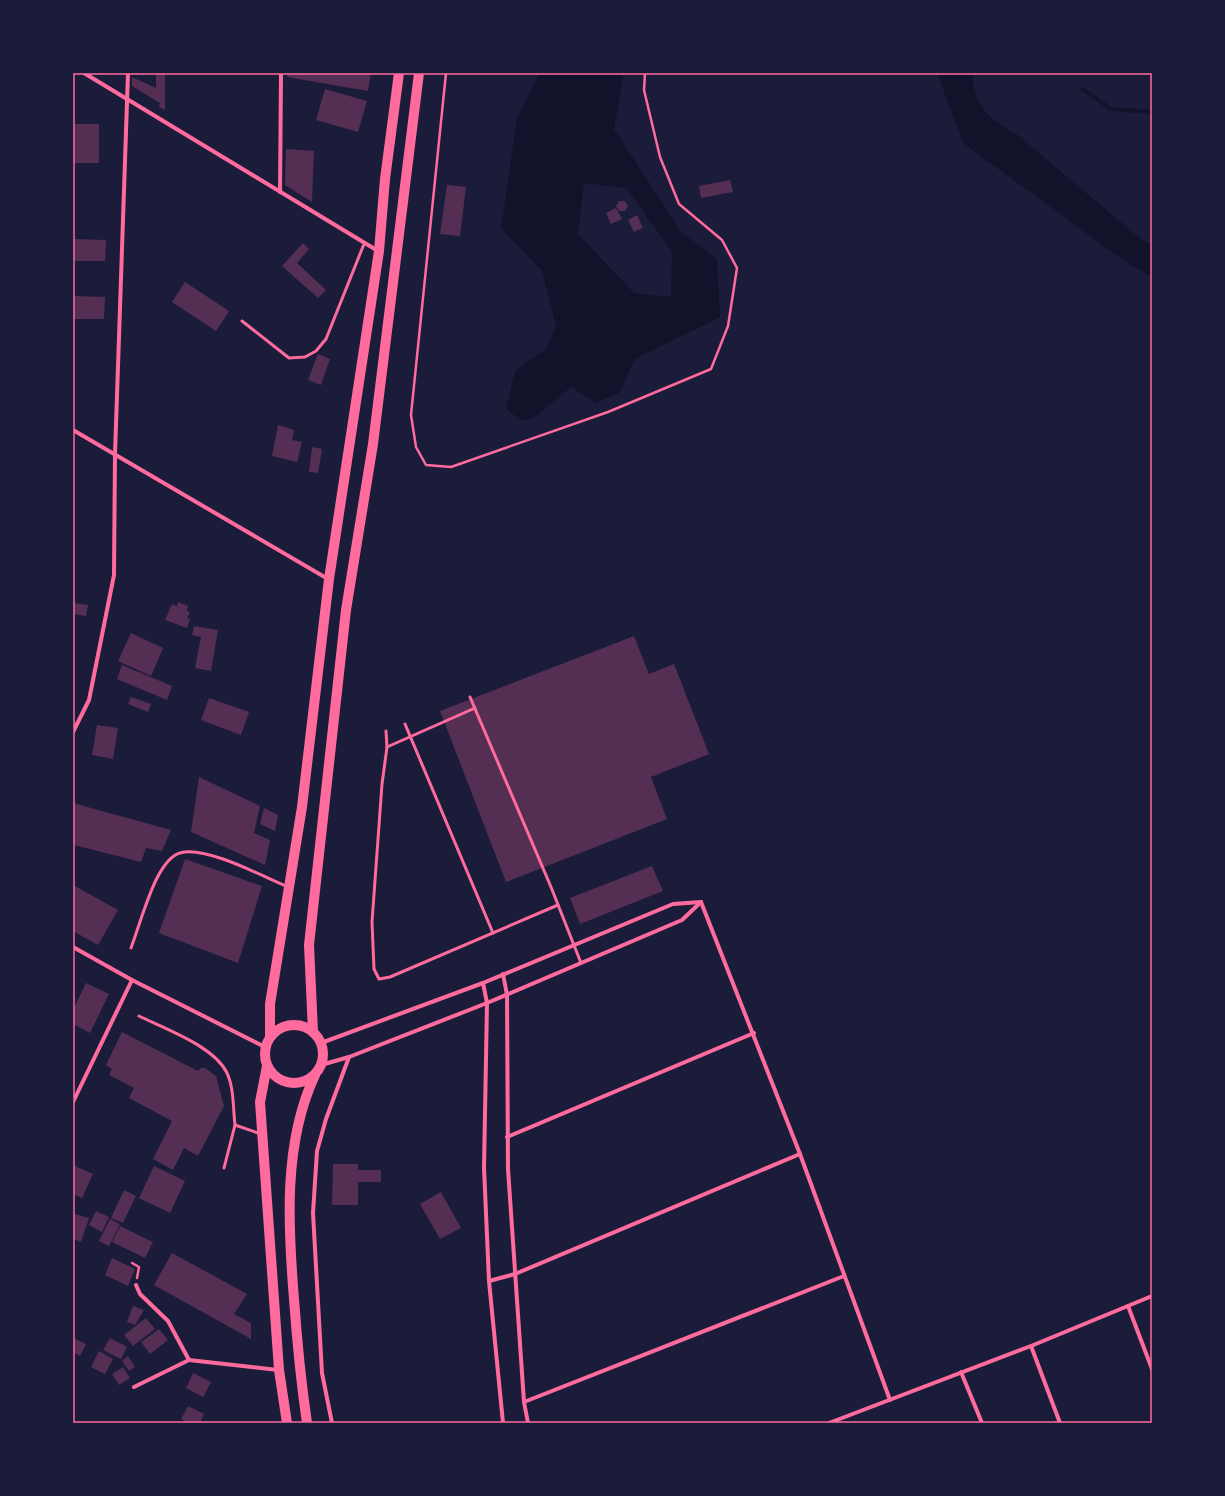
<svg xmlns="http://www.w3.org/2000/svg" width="1225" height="1496" font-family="Mulish,sans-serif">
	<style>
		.water { fill: #12122b; fill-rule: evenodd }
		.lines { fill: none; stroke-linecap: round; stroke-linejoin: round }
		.stream { stroke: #12122b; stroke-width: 4 }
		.building { fill: #542f53 }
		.path { stroke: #ff6b9d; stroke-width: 2.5 }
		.service { stroke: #ff6b9d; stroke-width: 3 }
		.minor { stroke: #ff6b9d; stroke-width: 4 }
		.primary { stroke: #ff6b9d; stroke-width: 10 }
		.neatline { fill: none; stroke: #ff6b9d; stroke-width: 1.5 }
	</style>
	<rect width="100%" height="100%" fill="#1b1b3a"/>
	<g class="water">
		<path d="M539,73H624L614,129L681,232L717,259L720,317L635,359L619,393L595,403L571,387L536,416L522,421L506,409L515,371L547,348L556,326L542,271L501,228L517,119ZM584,183L626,188L672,251L671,297L634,293L578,234Z"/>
		<path d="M939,73H972C975,106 987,118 1015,133L1142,240L1152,245V277L1123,260L963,143L939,78Z"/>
	</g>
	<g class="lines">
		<path class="stream" d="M1082,89L1111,109L1152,112"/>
	</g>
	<g class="building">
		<path d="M156,73H165V110L159,107L160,103L132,86V77L156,88Z"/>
		<path d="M288,73H371L368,91L287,77Z"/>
		<path d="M325,89L367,101L358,132L316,120Z"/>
		<path d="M73,124H99V163H74Z"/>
		<path d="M286,149L314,151L312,202L285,185Z"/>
		<path d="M730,180L733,192L701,198L699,186Z"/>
		<path d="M447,185L466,187L460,236L440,234Z"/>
		<path d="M619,201H625L628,206L625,211H619L616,206Z"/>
		<path d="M616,208L622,219L611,224L606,213Z"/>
		<path d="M637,215L643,228L634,232L628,220Z"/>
		<path d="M73,239L106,240L105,261H73Z"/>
		<path d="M303,243L309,249L297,263L326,290L318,298L282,266Z"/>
		<path d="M185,282L229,311L216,331L172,302Z"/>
		<path d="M73,296L105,297L104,319H73Z"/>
		<path d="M318,354L330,359L321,385L308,380Z"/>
		<path d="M278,425L294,430L292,440L302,442L297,462L272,456Z"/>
		<path d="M312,447L322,449L318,473L309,472Z"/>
		<path d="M178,602L188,606L187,611L190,612L187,618L190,619L187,628L165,620L172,604L177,606Z"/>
		<path d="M73,603L88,605L86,616L73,614Z"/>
		<path d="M194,626L218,630L211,671L195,668L201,637L192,635Z"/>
		<path d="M131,633L163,648L151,676L118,661Z"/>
		<path d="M634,636L649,674L674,664L709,754L651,777L667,819L506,882L440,711Z"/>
		<path d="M122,665L172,686L167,700L117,679Z"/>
		<path d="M131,697L151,704L148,712L128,704Z"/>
		<path d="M209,698L249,712L241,735L201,720Z"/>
		<path d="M97,725L118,728L113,759L92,755Z"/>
		<path d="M199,777L260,806L254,833L270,840L265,865L191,832Z"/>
		<path d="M73,803L171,830L162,851L146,848L141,862L74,845L73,847Z"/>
		<path d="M264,808L278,815L275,831L260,824Z"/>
		<path d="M185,859L262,886L238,963L159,933Z"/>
		<path d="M652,866L663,891L580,924L570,898Z"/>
		<path d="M73,885L118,910L98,945L73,931Z"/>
		<path d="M86,983L109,994L90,1033L73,1024V1010Z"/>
		<path d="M122,1032L198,1071L201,1068H205L216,1076L224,1106L198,1156L184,1148L173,1170L153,1159L172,1121L129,1098L134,1088L109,1075L112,1069L106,1065Z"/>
		<path d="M333,1164H358V1205H332Z"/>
		<path d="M73,1165L93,1174L82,1198L73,1194Z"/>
		<path d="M154,1166L185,1181L170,1213L139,1198Z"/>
		<rect x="358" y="1170" width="23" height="12"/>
		<path d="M124,1190L136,1196L123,1223L111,1218Z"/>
		<path d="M441,1192L461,1228L440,1239L420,1204Z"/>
		<path d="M96,1211L109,1217L102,1232L89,1225Z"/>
		<path d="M75,1214L89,1218L81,1242L73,1239V1221Z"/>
		<path d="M110,1219L120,1224L109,1246L99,1241Z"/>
		<path d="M120,1226L153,1242L145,1258L112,1242Z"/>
		<path d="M172,1253L247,1294L234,1314L251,1323V1339L154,1285Z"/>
		<path d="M112,1258L135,1269L128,1286L105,1275Z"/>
		<path d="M133,1306L144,1310L135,1325L127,1322Z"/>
		<path d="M146,1318L155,1329L133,1346L124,1335Z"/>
		<path d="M159,1329L168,1340L150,1354L141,1342Z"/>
		<path d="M73,1338L86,1344L80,1356L73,1352Z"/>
		<path d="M110,1338L127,1347L121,1359L103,1350Z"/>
		<path d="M99,1351L113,1359L105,1374L91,1367Z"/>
		<path d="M128,1356L135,1367L129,1371L122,1361Z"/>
		<path d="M123,1367L130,1378L119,1385L112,1374Z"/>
		<path d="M193,1373L211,1382L203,1397L186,1388Z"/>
		<path d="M188,1406L204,1414L200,1423H189L181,1419Z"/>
	</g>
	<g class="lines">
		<g class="path">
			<path d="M446,73L411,415L416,447L426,465L451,467L608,412L711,369L728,326L737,268L722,240L679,204L660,157L644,90L645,73"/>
			<path d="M132,1263L139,1267L137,1278"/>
		</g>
		<g class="service">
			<path d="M242,321L289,358L305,357L316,351L326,339L364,244"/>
			<path d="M470,697L551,887L581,963"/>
			<path d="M405,724L493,933"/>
			<path d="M386,731L387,747L382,784L372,922L374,969L379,979L390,977L558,905"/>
			<path d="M387,747L475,708"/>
			<path d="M131,948C139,926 146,901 156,880C161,870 169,856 180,853C204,845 262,876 286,886"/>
			<path d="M139,1016C165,1029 214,1046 227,1073C234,1088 233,1108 235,1125"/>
			<path d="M224,1168L235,1125L261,1134"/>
		</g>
		<g class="minor">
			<path d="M84,73L378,251"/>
			<path d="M280,192L281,73"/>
			<path d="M73,430L328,579"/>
			<path d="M73,732L89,700L114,575L115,454L128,73"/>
			<path d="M701,902L800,1154L890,1400"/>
			<path d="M73,947L132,980L265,1047"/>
			<path d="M503,974L507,995L508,1169L524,1402L528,1423"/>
			<path d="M483,983L487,1003L484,1168L489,1281L503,1423"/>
			<path d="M321,1043L483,983L673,904L701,902"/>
			<path d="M321,1065L349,1057L487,1003L682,920L701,902"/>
			<path d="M73,1102L132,980"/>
			<path d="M507,1137L754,1033"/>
			<path d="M489,1281L515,1274L800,1154"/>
			<path d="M136,1285L140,1294L168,1321L189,1360L278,1370"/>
			<path d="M1128,1306L1152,1369"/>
			<path d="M1031,1346L1060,1423"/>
			<path d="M961,1372L982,1423"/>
			<path d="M134,1387L189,1360"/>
			<path d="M524,1402L844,1276"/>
			<path d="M332,1423L322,1373L313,1213L317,1151L326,1119L349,1057"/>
			<path d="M829,1423L1031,1346L1152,1296"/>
		</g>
		<g class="primary">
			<circle cx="294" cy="1054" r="29"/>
			<path d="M313,1032L309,945L346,610L373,444L419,73"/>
			<path d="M270,1036V1004L302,807L329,579L379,251L385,179L399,73"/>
			<path d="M267,1066L260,1102L279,1370L287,1423"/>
			<path d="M307,1423C301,1382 297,1341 294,1299C288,1226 283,1143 315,1075"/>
		</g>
	</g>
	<rect width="1225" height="1496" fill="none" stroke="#1b1b3a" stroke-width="148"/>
	<rect x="74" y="74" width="1077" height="1348" class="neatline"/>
</svg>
